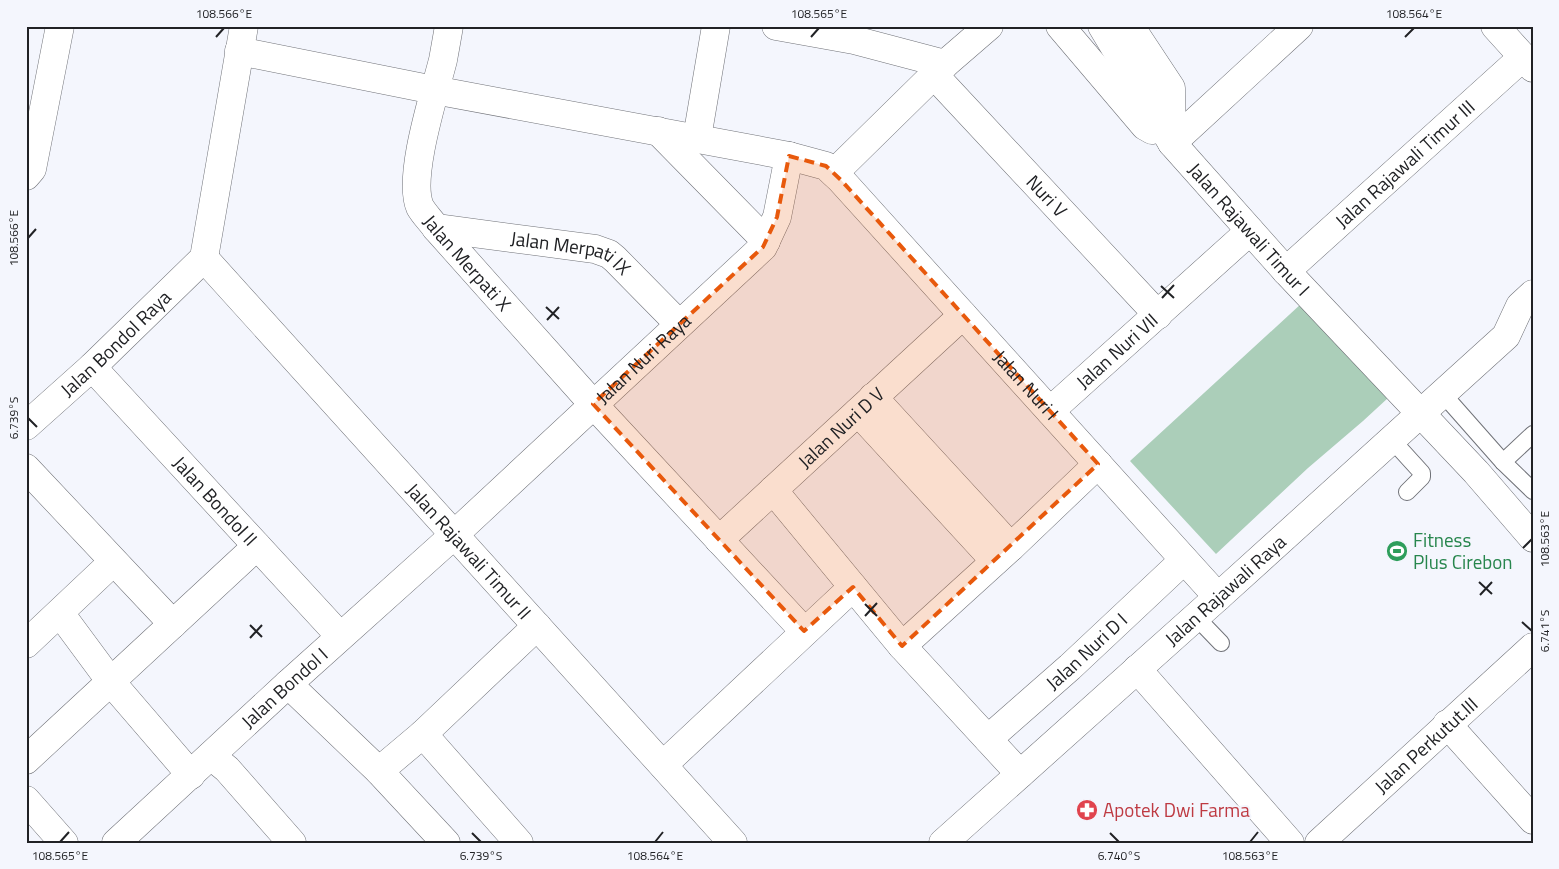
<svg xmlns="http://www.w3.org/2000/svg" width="1559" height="869" font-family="'Titillium Web',sans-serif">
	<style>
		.green { fill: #abceb9 }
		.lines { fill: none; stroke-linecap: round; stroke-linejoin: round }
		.lane-casing { stroke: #707278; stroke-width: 18 }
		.street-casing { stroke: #707278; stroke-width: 29 }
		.secondary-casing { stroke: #707278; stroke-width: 29 }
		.highway-casing { stroke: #707278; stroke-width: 29 }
		.lane { stroke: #fff; stroke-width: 16 }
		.street { stroke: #fff; stroke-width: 28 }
		.secondary { stroke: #fff; stroke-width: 28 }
		.highway { stroke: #fff; stroke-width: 28 }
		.marked { fill: #e8590c; fill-opacity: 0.2; stroke: #e8590c; stroke-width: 4; stroke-dasharray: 10 6; stroke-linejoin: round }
		.ticks { fill: none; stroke: #212225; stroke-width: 2 }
		.labels { text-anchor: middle; stroke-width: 4; stroke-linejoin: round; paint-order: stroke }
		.street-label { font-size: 19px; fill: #212225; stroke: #f4f6fd }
		.leisure-label { font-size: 19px; fill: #27864d; stroke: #f4f6fd; text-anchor: start }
		.health-label { font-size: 19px; fill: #be3a42; stroke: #f4f6fd; text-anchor: start }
		.neatline { fill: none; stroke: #212225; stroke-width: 2 }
		.ticks-label { font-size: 12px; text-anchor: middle; fill: #212225 }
	</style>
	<rect width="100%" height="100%" fill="#f4f6fd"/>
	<path class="green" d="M1302,303L1388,398L1363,421L1308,468L1216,554L1130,461Z"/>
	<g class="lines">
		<g class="lane-casing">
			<g id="lane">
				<path d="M1443,394L1503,462L1533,491"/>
				<path d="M1392,440L1422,473V477L1407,492"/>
				<path d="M1503,462L1533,434"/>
				<path d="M1196,617L1221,643"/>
			</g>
		</g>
		<g class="street-casing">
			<g id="street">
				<path id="s1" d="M449,26C447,38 445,49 443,60C435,92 407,177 420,207C424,214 431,221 436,228L593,404L804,631"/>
				<path d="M776,26L854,40L945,64"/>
				<path d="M1060,26L1145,126L1152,130"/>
				<path id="s2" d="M1102,26L1172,143L1286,271L1476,472L1533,538"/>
				<path d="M1130,26L1171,88L1172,141"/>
				<path id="s3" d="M239,51L434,90L789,156L826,166L841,180L1218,597"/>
				<path id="s4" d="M935,76L1158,315"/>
				<path d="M658,131L766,241"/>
				<path d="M697,138L716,26"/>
				<path d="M1172,143L1299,26"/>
				<path d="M834,173L945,64L989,26"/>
				<path d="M26,176L32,169L60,26"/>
				<path id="s5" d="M436,228L595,249L609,254L615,259L679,324"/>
				<path id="s6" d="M204,258L733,843"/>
				<path id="s7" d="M1286,271L1523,57"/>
				<path id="s8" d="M92,367L340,636"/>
				<path d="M873,397L1011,547"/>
				<path id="s9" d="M1050,411L1250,231"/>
				<path d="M858,412L995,561"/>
				<path d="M26,468L173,624"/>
				<path d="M773,490L902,646L1020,774"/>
				<path id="s10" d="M719,540L963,315"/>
				<path d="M60,613L111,682L191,775"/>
				<path d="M26,644L113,562"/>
				<path d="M902,646L1011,547L1098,464"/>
				<path d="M1137,669L1290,843"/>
				<path d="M288,684L379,771L446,843"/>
				<path d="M1447,724L1533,820"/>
				<path d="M423,734L519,843"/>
				<path id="s11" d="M988,739L1070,667L1184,560"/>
				<path d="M211,756L227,769L292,843"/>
				<path d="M26,760L257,546"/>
				<path d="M663,765L853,587"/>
				<path d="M379,771L423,734L537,626"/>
				<path d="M26,800L64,843"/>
				<path id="s12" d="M116,843L288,684L444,544L763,247L777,217L789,156"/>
				<path id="s13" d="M1319,843L1533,647"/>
			</g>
		</g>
		<g class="secondary-casing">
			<g id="secondary">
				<path id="s14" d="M26,426L92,367L204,258L244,26"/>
				<path id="s15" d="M943,843L1218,597L1506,336L1520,306L1533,294"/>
			</g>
		</g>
		<g class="highway-casing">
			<path id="highway" d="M1495,26L1533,68"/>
		</g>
		<use href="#lane" class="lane"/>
		<use href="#street" class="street"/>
		<use href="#secondary" class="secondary"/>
		<use href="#highway" class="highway"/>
	</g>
	<path class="marked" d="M789,156L826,166L841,180L1098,464L902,646L853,587L804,631L593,404L763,247L777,217Z"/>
	<path class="ticks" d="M216,37L224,28M811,37L819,28M1405,37L1414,28M28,238L36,229M1161,286L1174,298M1162,298L1174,285M546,307L559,319M547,320L559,307M28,418L37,427M1523,548L1532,539M1479,582L1492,594M1480,595L1492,582M865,604L877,616M865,616L877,603M1522,622L1532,631M250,625L262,637M250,638L262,625M472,833L481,842M1110,833L1119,842M60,842L69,832M655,842L663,832M1250,842L1258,832"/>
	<defs>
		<g id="stadium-disc" transform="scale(1.125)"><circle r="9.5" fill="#2e9e5b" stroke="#f4f6fd"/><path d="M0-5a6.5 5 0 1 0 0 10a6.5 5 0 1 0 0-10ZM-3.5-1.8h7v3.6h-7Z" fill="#fff"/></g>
		<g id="pharmacy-disc" transform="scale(1.125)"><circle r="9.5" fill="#e0444e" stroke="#f4f6fd"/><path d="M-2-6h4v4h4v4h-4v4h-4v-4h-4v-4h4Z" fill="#fff"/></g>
	</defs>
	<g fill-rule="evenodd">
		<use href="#stadium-disc" x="1397" y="551"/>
		<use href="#pharmacy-disc" x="1087" y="810"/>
	</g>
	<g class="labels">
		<g class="street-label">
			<text dy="7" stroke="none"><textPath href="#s7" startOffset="160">Jalan Rajawali Timur III</textPath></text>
			<text dy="7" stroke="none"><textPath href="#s4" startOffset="164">Nuri V</textPath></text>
			<text dy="7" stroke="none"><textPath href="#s2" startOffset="252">Jalan Rajawali Timur I</textPath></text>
			<text dy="7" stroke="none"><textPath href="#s5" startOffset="138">Jalan Merpati IX</textPath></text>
			<text dy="7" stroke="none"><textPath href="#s1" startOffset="258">Jalan Merpati X</textPath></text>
			<text dy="7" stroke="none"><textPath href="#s14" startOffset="122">Jalan Bondol Raya</textPath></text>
			<text dy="7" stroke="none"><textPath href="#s9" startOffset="90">Jalan Nuri VII</textPath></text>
			<text dy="7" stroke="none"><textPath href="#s12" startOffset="716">Jalan Nuri Raya</textPath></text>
			<text dy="7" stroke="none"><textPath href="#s3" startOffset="895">Jalan Nuri I</textPath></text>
			<text dy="7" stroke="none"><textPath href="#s10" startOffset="166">Jalan Nuri D V</textPath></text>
			<text dy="7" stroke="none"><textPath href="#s8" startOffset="182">Jalan Bondol II</textPath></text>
			<text dy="7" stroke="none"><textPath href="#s6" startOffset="395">Jalan Rajawali Timur II</textPath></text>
			<text dy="7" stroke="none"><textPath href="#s15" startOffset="379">Jalan Rajawali Raya</textPath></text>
			<text dy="7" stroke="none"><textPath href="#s11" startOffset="132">Jalan Nuri D I</textPath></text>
			<text dy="7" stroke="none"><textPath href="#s12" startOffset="229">Jalan Bondol I</textPath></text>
			<text dy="7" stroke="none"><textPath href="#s13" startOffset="145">Jalan Perkutut.III</textPath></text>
		</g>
		<g class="leisure-label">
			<text x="1413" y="547">Fitness<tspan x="1413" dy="22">Plus Cirebon</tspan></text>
		</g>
		<g class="health-label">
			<text x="1103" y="817">Apotek Dwi Farma</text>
		</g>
	</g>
	<rect width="1559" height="869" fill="none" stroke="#f4f6fd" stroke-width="55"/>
	<rect x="28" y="28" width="1504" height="814" class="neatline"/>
	<g class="ticks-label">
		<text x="224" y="18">108.566°E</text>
		<text x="819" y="18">108.565°E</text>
		<text x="1414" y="18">108.564°E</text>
		<text transform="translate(14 238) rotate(-90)" y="4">108.566°E</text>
		<text transform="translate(14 418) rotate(-90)" y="4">6.739°S</text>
		<text transform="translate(1545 539) rotate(-90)" y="4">108.563°E</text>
		<text transform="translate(1545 631) rotate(-90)" y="4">6.741°S</text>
		<text x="60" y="860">108.565°E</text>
		<text x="481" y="860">6.739°S</text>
		<text x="655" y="860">108.564°E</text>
		<text x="1119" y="860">6.740°S</text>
		<text x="1250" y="860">108.563°E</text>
	</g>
</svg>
